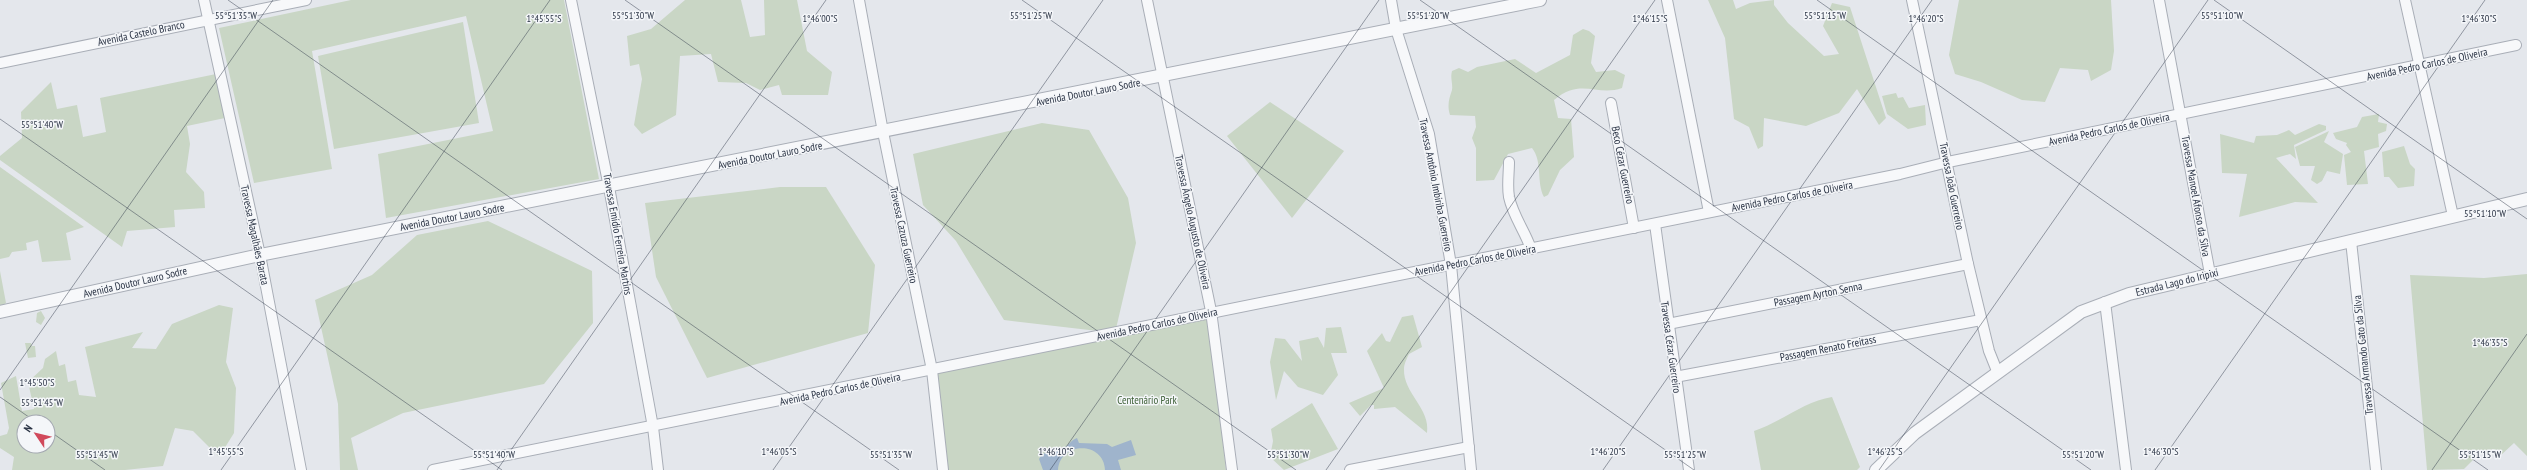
<svg xmlns="http://www.w3.org/2000/svg" width="2527" height="470" font-family="'PT Sans Narrow',sans-serif">
	<style>
		.green { fill: #c9d6c5; fill-rule: evenodd }
		.water { fill: #9fb4cc }
		.lines { fill: none; stroke-linecap: round; stroke-linejoin: round }
		.minor-casing { stroke: #a9aeb7; stroke-width: 12 }
		.tertiary-casing { stroke: #a9aeb7; stroke-width: 14 }
		.minor { stroke: #f7f8fa; stroke-width: 10 }
		.tertiary { stroke: #f7f8fa; stroke-width: 12 }
		.ticks { fill: none; stroke: #2b3445; stroke-width: 1; stroke-opacity: 0.45 }
		.labels { text-anchor: middle; stroke-width: 3; stroke-linejoin: round; paint-order: stroke }
		.street-label { font-size: 11px; fill: #2b3445; stroke: #f4f6f9 }
		.park-label { font-size: 11px; fill: #3f6138; stroke: #f4f6f9 }
		.ticks-label { font-size: 10px; text-anchor: middle; fill: #2b3445; stroke: #f4f6f9; stroke-width: 3; stroke-linejoin: round; paint-order: stroke }
	</style>
	<rect width="100%" height="100%" fill="#e4e7ec"/>
	<g class="green">
		<path d="M351,0H564L599,179L386,218L378,154L493,131L466,16L312,51L332,169L254,183L219,28Z"/>
		<path d="M685,0H741L750,37L765,35L764,0H797L807,51L832,72L828,95H782L779,85L760,90L746,83L718,82L711,54L680,56L676,115L642,134L634,125L642,79L639,64L630,66L627,36L651,29Z"/>
		<path d="M1708,0H1733L1736,9L1750,3L1774,0V5L1788,23L1824,56L1839,54L1823,26L1832,3L1850,7L1886,118L1879,125L1857,89L1839,113L1806,126L1764,118L1763,146L1758,149L1749,127L1734,119L1725,38Z"/>
		<path d="M1959,0H2111L2114,51L2111,70L2091,81L2088,70L2060,68L2045,102L2022,100L1981,82L1955,74L1949,55Z"/>
		<path d="M463,22L479,123L334,149L318,56Z"/>
		<path d="M1583,29L1589,31L1595,36L1591,63L1596,72L1615,70L1625,75L1622,88C1597,97 1581,77 1554,100L1558,118L1571,119L1574,157L1560,170L1548,195L1544,197C1536,182 1543,162 1532,148L1508,154L1494,180L1476,181V148L1472,138L1476,127L1475,116L1450,115C1447,105 1449,99 1452,90C1453,84 1450,78 1452,71L1459,68L1468,72L1477,67L1515,59L1536,73L1570,55L1573,35Z"/>
		<path d="M216,74L225,118L187,126L190,144L186,172L204,192L205,208L174,210L175,227L127,231L122,247L0,160V156L22,138L21,112L51,82L57,109L77,105L83,137L106,132L100,98Z"/>
		<path d="M1896,93L1898,98L1903,97L1909,108L1925,105L1926,125L1908,129L1887,114L1882,96Z"/>
		<path d="M1270,102L1344,151L1292,218L1227,136Z"/>
		<path d="M2379,114L2378,122L2387,124L2386,131L2378,134L2379,147L2364,151L2368,184L2347,185L2344,155L2351,152L2346,145L2347,143L2336,139L2333,133L2357,127L2362,117Z"/>
		<path d="M1042,123L1089,130L1128,198L1136,243L1115,333L1004,320L956,241L923,205L913,154Z"/>
		<path d="M2319,124L2326,126V130L2294,145L2296,159L2290,154L2276,158L2318,203L2295,202L2239,217L2247,174L2222,173L2220,134L2254,143L2256,136L2277,135L2289,130L2295,135Z"/>
		<path d="M2329,131L2324,142L2343,154L2340,174L2327,171L2322,181L2317,184L2311,180L2315,166H2300L2295,147Z"/>
		<path d="M2404,146L2410,164L2415,169L2414,186L2398,188L2389,177H2384L2382,152Z"/>
		<path d="M0,167L84,227L66,233L71,260L42,262L38,240L26,243L27,250L12,252L9,257L0,259Z"/>
		<path d="M780,187H826L875,265L868,333L707,378L656,277L645,203Z"/>
		<path d="M488,221L592,271L593,323L544,384L403,413L351,438L358,470H340L338,404L315,300L372,275L417,235Z"/>
		<path d="M0,271L6,303L0,307Z"/>
		<path d="M2527,274V456L2514,443L2501,455L2480,453L2464,469L2427,470L2410,275L2484,278Z"/>
		<path d="M219,305L233,308L226,362L236,388L234,433L219,457L193,431L175,428L163,466L125,470H12L14,457L0,448V436L7,434L9,428L1,383L16,376L22,411L34,409L28,382L43,368L45,359L56,351L59,366L65,364L68,382L76,380L79,395L96,397L85,347L143,332L132,348L156,349L172,324ZM24,422H48V446H24Z"/>
		<path d="M41,311L45,318L41,325L36,322L37,313Z"/>
		<path d="M1413,315L1422,347L1409,354C1407,358 1404,364 1404,369C1403,393 1431,409 1427,433L1395,407L1374,409V405H1371L1360,416L1349,403L1384,388L1367,351L1382,333L1386,341L1390,342L1402,317Z"/>
		<path d="M1209,316L1226,470H947L937,373Z"/>
		<path d="M1341,327L1347,353H1331L1338,375L1323,395L1298,387L1284,371L1276,400L1270,362L1275,338L1285,339L1302,361L1299,341L1318,337L1324,348L1326,328Z"/>
		<path d="M25,343H31L32,346H35L36,357L28,358Z"/>
		<path d="M1832,397L1860,467L1857,470H1761L1754,431C1781,422 1805,401 1832,397Z"/>
		<path d="M1312,403L1338,449L1284,470L1270,457L1273,441L1271,429Z"/>
	</g>
	<path class="water" d="M1077,438L1079,443L1107,444L1112,447L1131,440L1136,455L1118,460L1121,470H1105C1104,441 1060,441 1058,470H1043L1039,459C1045,449 1054,452 1064,448C1069,445 1071,440 1077,438Z"/>
	<g class="lines">
		<g class="minor-casing">
			<g id="minor">
				<path d="M204,0L260,255L301,470"/>
				<path d="M571,0L609,187L653,427L658,470"/>
				<path d="M859,0L883,132L932,370L943,470"/>
				<path d="M1147,0L1211,311L1232,470"/>
				<path d="M1391,0L1396,29L1429,134L1451,265L1471,470"/>
				<path d="M1667,0L1709,212"/>
				<path d="M1912,0L1968,264L1989,351L1997,371"/>
				<path d="M2159,0L2210,274"/>
				<path d="M2405,0L2453,216"/>
				<path d="M0,63L306,0"/>
				<path d="M1611,103L1634,228"/>
				<path d="M1509,162C1509,173 1507,186 1509,197C1513,216 1525,231 1531,249"/>
				<path d="M1655,224L1689,470"/>
				<path d="M2351,241L2376,470"/>
				<path d="M2105,302L2126,470"/>
				<path d="M1668,324L1968,264"/>
				<path d="M1675,377L1981,320"/>
				<path d="M433,470L1900,174L1948,162L2516,45"/>
				<path d="M1350,470L1469,447"/>
			</g>
		</g>
		<g class="tertiary-casing">
			<g id="tertiary">
				<path d="M0,312L260,255L1540,0"/>
				<path d="M1876,470L1915,433L2081,312L2129,294L2527,199"/>
			</g>
		</g>
		<use href="#minor" class="minor"/>
		<use href="#tertiary" class="tertiary"/>
	</g>
	<path class="ticks" d="M228,0L899,470M625,0L1296,470M1022,0L1694,470M1420,0L2091,470M1817,0L2488,470M2214,0L2527,219M0,119L502,470M0,390L273,0M0,397L36,422M48,430L105,470M221,470L550,0M497,470L826,0M773,470L1103,0M1050,470L1379,0M1326,470L1655,0M1603,470L1932,0M1879,470L2208,0M2155,470L2485,0M2432,470L2527,334"/>
	<g class="labels">
		<g class="street-label">
			<text transform="translate(141 33) rotate(-12)" y="4">Avenida Castelo Branco</text>
			<text transform="translate(2427 64) rotate(-12)" y="4">Avenida Pedro Carlos de Oliveira</text>
			<text transform="translate(1088 92) rotate(-11)" y="4">Avenida Doutor Lauro Sodre</text>
			<text transform="translate(2109 129) rotate(-12)" y="4">Avenida Pedro Carlos de Oliveira</text>
			<text transform="translate(770 155) rotate(-11)" y="4">Avenida Doutor Lauro Sodre</text>
			<text transform="translate(1623 165) rotate(79)" y="4">Beco Cézar Guerreiro</text>
			<text transform="translate(1436 185) rotate(79)" y="4">Travessa Antônio Imbiriba Guerreiro</text>
			<text transform="translate(1952 186) rotate(79)" y="4">Travessa João Guerreiro</text>
			<text transform="translate(1792 196) rotate(-11)" y="4">Avenida Pedro Carlos de Oliveira</text>
			<text transform="translate(2196 196) rotate(80)" y="4">Travessa Manoel Afonso da Silva</text>
			<text transform="translate(452 217) rotate(-11)" y="4">Avenida Doutor Lauro Sodre</text>
			<text transform="translate(1193 222) rotate(78)" y="4">Travessa Ângelo Augusto de Oliveira</text>
			<text transform="translate(618 234) rotate(80)" y="4">Travessa Emídio Ferreira Martins</text>
			<text transform="translate(255 235) rotate(78)" y="4">Travessa Magalhães Barata</text>
			<text transform="translate(904 235) rotate(78)" y="4">Travessa Cazuza Guerreiro</text>
			<text transform="translate(1475 260) rotate(-11)" y="4">Avenida Pedro Carlos de Oliveira</text>
			<text transform="translate(135 282) rotate(-13)" y="4">Avenida Doutor Lauro Sodre</text>
			<text transform="translate(2177 282) rotate(-14)" y="4">Estrada Lago do Iripixi</text>
			<text transform="translate(1818 294) rotate(-11)" y="4">Passagem Ayrton Senna</text>
			<text transform="translate(1157 324) rotate(-12)" y="4">Avenida Pedro Carlos de Oliveira</text>
			<text transform="translate(1671 347) rotate(82)" y="4">Travessa Cézar Guerreiro</text>
			<text transform="translate(1828 348) rotate(-11)" y="4">Passagem Renato Freitass</text>
			<text transform="translate(2363 355) rotate(-96)" y="4">Travessa Armando Gato da Silva</text>
			<text transform="translate(840 389) rotate(-12)" y="4">Avenida Pedro Carlos de Oliveira</text>
		</g>
		<g class="park-label">
			<text x="1147" y="404">Centenário Park</text>
		</g>
	</g>
	<g class="ticks-label">
		<text x="633" y="19">55°51'30"W</text>
		<text x="1428" y="19">55°51'20"W</text>
		<text x="2222" y="19">55°51'10"W</text>
		<text x="236" y="19">55°51'35"W</text>
		<text x="1031" y="19">55°51'25"W</text>
		<text x="1825" y="19">55°51'15"W</text>
		<text x="544" y="22">1°45'55"S</text>
		<text x="820" y="22">1°46'00"S</text>
		<text x="1650" y="22">1°46'15"S</text>
		<text x="1926" y="22">1°46'20"S</text>
		<text x="2479" y="22">1°46'30"S</text>
		<text x="42" y="128">55°51'40"W</text>
		<text x="2485" y="217">55°51'10"W</text>
		<text x="2490" y="346">1°46'35"S</text>
		<text x="37" y="386">1°45'50"S</text>
		<text x="42" y="406">55°51'45"W</text>
		<text x="226" y="455">1°45'55"S</text>
		<text x="779" y="455">1°46'05"S</text>
		<text x="1056" y="455">1°46'10"S</text>
		<text x="1608" y="455">1°46'20"S</text>
		<text x="1885" y="455">1°46'25"S</text>
		<text x="2161" y="455">1°46'30"S</text>
		<text x="97" y="458">55°51'45"W</text>
		<text x="494" y="458">55°51'40"W</text>
		<text x="891" y="458">55°51'35"W</text>
		<text x="1288" y="458">55°51'30"W</text>
		<text x="1685" y="458">55°51'25"W</text>
		<text x="2083" y="458">55°51'20"W</text>
		<text x="2480" y="458">55°51'15"W</text>
	</g>
	<g transform="translate(36 434) rotate(305)"><circle r="19" fill="#f4f6f9" stroke="#a4a8b1"/>
	<path d="M0-3L7 15L0 10L-7 15Z" fill="#d1495b"/>
	<text y="-6" font-size="11" font-weight="bold" text-anchor="middle" fill="#2b3445">N</text>
	</g>
</svg>
